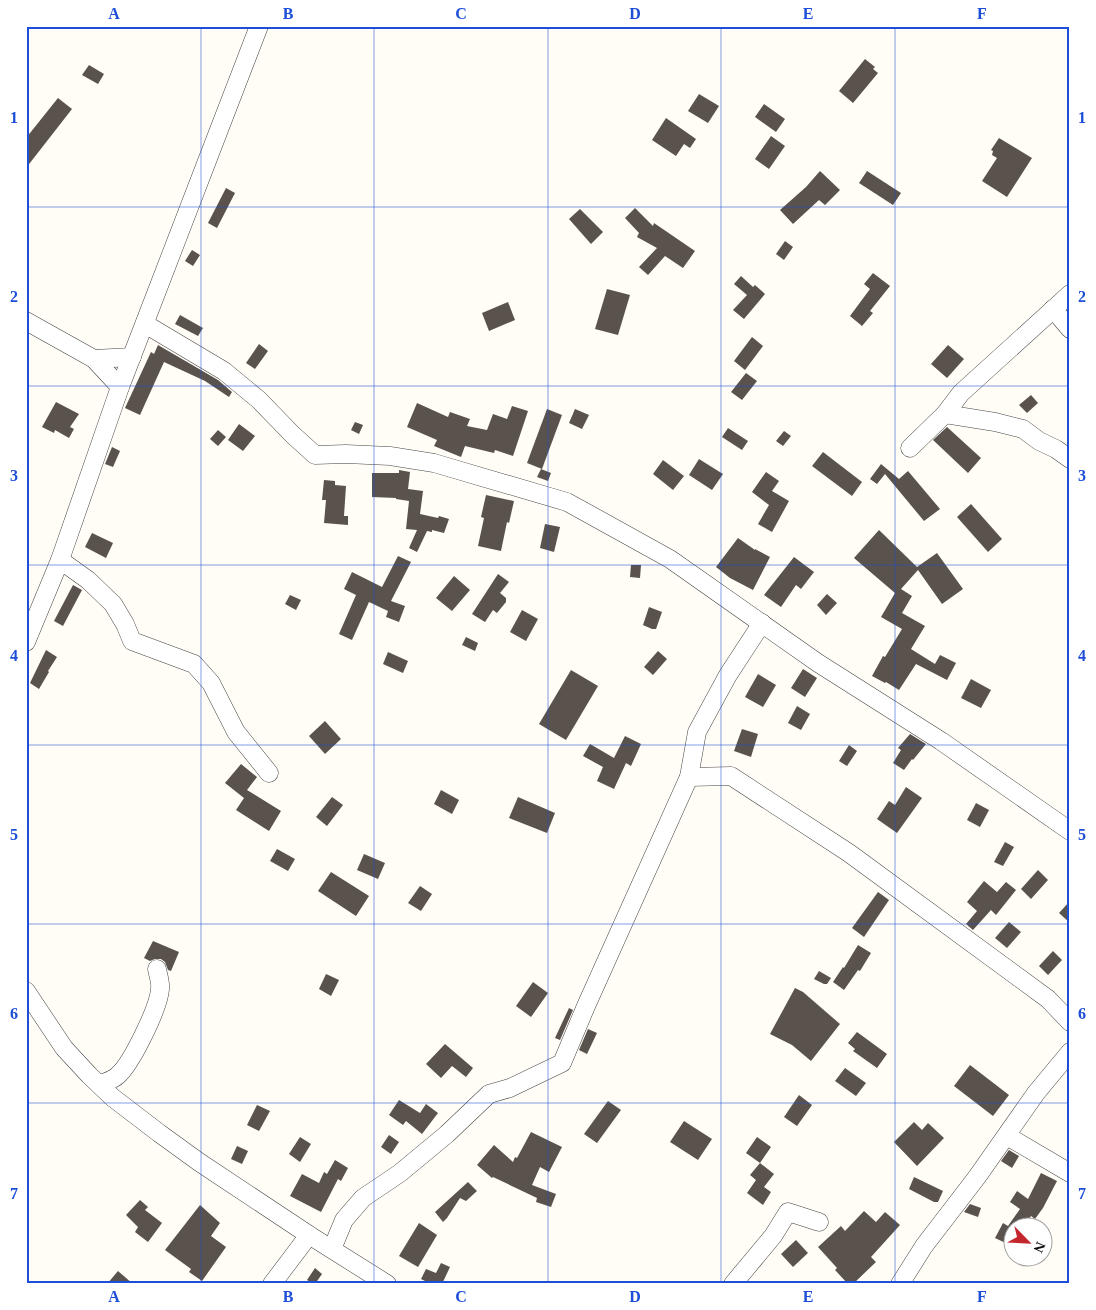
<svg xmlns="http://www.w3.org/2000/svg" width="1096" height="1310" font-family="'Times New Roman',serif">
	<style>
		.building { fill: #5a524d }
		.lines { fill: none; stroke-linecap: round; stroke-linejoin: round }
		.minor-casing { stroke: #444; stroke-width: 19 }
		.minor { stroke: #fff; stroke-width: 18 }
		.grid { fill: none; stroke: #1d4ed8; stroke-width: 1; stroke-opacity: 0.55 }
		.neatline { fill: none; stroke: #1d4ed8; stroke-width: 2 }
		.grid-label { font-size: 16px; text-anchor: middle; font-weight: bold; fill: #1d4ed8 }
	</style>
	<rect width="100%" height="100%" fill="#fffdf5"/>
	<g class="building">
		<path d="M865,59L875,67L873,69L878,73L853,103L839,91Z"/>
		<path d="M89,65L104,74L98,84L82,75Z"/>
		<path d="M699,94L719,106L708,123L688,111Z"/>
		<path d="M58,98L72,109L26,168V138Z"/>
		<path d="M764,104L785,119L776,132L755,117Z"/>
		<path d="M666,118L696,139L690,148L684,144L676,156L652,140Z"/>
		<path d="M771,136L785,146L769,169L755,159Z"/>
		<path d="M999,138L1032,158L1007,197L982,181L997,158L992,155L993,151L991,150Z"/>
		<path d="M820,171L840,190L825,205L819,200L793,224L780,210L806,187Z"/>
		<path d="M867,171L901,193L893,205L859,183Z"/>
		<path d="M226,188L235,193L217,228L208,223Z"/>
		<path d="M635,208L653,226L654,223L695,251L683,268L665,256L648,275L639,267L657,248L637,237L639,233L625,218Z"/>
		<path d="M580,209L603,232L591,244L569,219Z"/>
		<path d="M785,241L793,247L784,260L776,254Z"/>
		<path d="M192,250L200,255L193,266L185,261Z"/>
		<path d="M873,273L890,286L870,311L873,313L862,326L850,316L870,289L864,284Z"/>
		<path d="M741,276L753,287L755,285L765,294L744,319L733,310L747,295L734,284Z"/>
		<path d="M607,289L630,295L618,335L595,329Z"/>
		<path d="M508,302L515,320L489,331L482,313Z"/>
		<path d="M180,315L203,328L198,336L175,324Z"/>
		<path d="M752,337L763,346L745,370L734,361Z"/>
		<path d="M259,344L268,351L255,369L246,363Z"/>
		<path d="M158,345L218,380L232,392L229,397L205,381L164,362L140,415L125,408L151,352L154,354Z"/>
		<path d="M948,345L964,359L947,378L931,364Z"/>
		<path d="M746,373L757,381L742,400L731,392Z"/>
		<path d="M1031,395L1038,403L1027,413L1019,405Z"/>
		<path d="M56,402L79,414L70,427L74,429L69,438L55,430L54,433L42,427Z"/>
		<path d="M417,403L448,417L450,412L470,419L467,426L487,430L493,414L507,419L512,406L528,411L513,456L495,450L494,453L465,446L461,457L434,446L437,440L407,427Z"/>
		<path d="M547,409L562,415L542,469L527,463Z"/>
		<path d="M575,409L589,415L582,429L569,423Z"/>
		<path d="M355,422L363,425L359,434L351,430Z"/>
		<path d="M239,424L255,436L243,451L228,440Z"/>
		<path d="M947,427L981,458L968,473L933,440Z"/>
		<path d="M728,428L748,441L742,450L722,437Z"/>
		<path d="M218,430L226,437L218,446L210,439Z"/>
		<path d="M784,431L791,436L783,446L776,441Z"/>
		<path d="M112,447L120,451L113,467L105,464Z"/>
		<path d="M823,452L862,482L852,496L812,466Z"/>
		<path d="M699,459L723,474L712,490L689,475Z"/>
		<path d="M663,460L684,476L673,490L653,474Z"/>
		<path d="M881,464L899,479L908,471L940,509L924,521L885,474L877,484L870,479Z"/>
		<path d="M541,469L551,473L548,481L537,477Z"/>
		<path d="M399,470L410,472L408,489L423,491L420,514L438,518L439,516L449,519L444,533L432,530V532L427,531L417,552L409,548L417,530L406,529L409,501L396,499V498L372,497V473H399Z"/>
		<path d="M766,472L779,481L772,491L789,501L772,532L758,524L769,505L752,492Z"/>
		<path d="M324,480L335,481V485L346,486L344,516H348V525L324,523L326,500H322Z"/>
		<path d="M486,495L514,501L509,523L507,522L501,551L478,546L484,518L481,517Z"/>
		<path d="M971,504L1002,539L988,552L957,517Z"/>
		<path d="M545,524L560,527L554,552L540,548Z"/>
		<path d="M879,530L917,567L937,553L963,589L942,604L918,570L901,589L912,596L902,613L925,626L911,649L935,664L940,655L956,663L947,680L916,664L899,690L886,682L885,683L872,676L883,656L885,657L902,629L881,617L895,593L854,558Z"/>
		<path d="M92,533L113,543L106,558L85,547Z"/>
		<path d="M738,538L755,550V549L770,557L753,590L730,578L716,567Z"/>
		<path d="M398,556L411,562L391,601L405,606L399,622L386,617L388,611L369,602L352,640L339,634L356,595L344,589L352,572L382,587Z"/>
		<path d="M794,557L814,572L801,589L796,585L781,607L764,595Z"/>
		<path d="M631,565H641L640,578L630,577Z"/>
		<path d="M498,574L509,582L500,593L506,598V602L497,613L493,610L485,622L472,614Z"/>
		<path d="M454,576L470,590L452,611L436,598Z"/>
		<path d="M73,585L82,590L63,626L54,621Z"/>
		<path d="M827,594L837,603L826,615L817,605Z"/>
		<path d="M290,595L301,600L296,610L285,604Z"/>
		<path d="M649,607L662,612L656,629H652L643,625Z"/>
		<path d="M522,610L538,619L526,641L510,632Z"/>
		<path d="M466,637L478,643L475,651L462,645Z"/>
		<path d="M46,650L57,657L48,671L49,672L39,689L30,683Z"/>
		<path d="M658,651L667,659L653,675L644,667Z"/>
		<path d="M388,652L408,661L403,673L383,664Z"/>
		<path d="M803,669L817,678L805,697L791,688Z"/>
		<path d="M571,670L598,686L566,740L539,724Z"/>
		<path d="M758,674L776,685L763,707L745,697Z"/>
		<path d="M971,679L991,690L981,708L961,698Z"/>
		<path d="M797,706L810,714L801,730L788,723Z"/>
		<path d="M325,721L341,739L325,754L309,736Z"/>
		<path d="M742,729L758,734L751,757L734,751Z"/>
		<path d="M910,734L926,744L913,760L912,759L904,770L893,763L901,750L898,748Z"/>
		<path d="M625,736L641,744L631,766L626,763L614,789L597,781L603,767L583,756L590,744L614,758Z"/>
		<path d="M849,745L857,751L847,766L839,761Z"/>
		<path d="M241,764L257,777L247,790L281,811L269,831L236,810L244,798L225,783Z"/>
		<path d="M906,787L922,798L897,833L877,819L889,801L895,805Z"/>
		<path d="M441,790L459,800L452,814L434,804Z"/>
		<path d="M332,797L343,805L327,826L316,817Z"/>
		<path d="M518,797L555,813L547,833L509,818Z"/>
		<path d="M976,803L989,810L980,827L967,820Z"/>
		<path d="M1005,842L1014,847L1003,866L994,862Z"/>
		<path d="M277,849L295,859L288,871L270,861Z"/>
		<path d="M364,854L385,863L378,879L357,870Z"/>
		<path d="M1038,870L1048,880L1031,899L1021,889Z"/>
		<path d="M331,872L369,896L356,916L318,891Z"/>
		<path d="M984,881L997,892L1006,882L1016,890L996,915L991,910L973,930L966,924L977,911L967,902Z"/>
		<path d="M420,886L432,894L421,911L408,903Z"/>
		<path d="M878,892L889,900L864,937L852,928Z"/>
		<path d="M1070,901V923L1059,913Z"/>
		<path d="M1009,922L1021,932L1007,948L995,938Z"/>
		<path d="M153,941L179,952L171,971L168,970L165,962L161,959H155L150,961L144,958Z"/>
		<path d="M858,945L871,953L860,971L858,970L844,990L833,982L843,967L844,968Z"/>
		<path d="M1053,951L1062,960L1048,975L1039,966Z"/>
		<path d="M819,971L831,978L827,984H824L814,979Z"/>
		<path d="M326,974L339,980L331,996L319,989Z"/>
		<path d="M533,982L548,993L531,1017L516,1006Z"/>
		<path d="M795,988L803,992L840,1024L811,1061L792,1045L770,1034Z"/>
		<path d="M569,1008L573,1010L560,1040L555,1038Z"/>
		<path d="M588,1029L597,1033L587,1054L579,1050Z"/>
		<path d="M857,1032L887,1054L877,1068L853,1051L855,1049L848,1043Z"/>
		<path d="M445,1044L473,1068L466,1077L452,1066L441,1078L426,1064Z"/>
		<path d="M970,1065L1009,1095L993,1116L954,1086Z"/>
		<path d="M845,1068L866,1083L856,1096L835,1081Z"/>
		<path d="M799,1095L812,1105L797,1126L784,1117Z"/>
		<path d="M399,1100L420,1113L426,1104L438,1113L422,1134L406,1121L403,1125L389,1115Z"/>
		<path d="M608,1101L621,1110L597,1143L584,1134Z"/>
		<path d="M257,1105L270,1111L259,1131L247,1125Z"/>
		<path d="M684,1121L712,1139L698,1160L670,1142Z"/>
		<path d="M914,1122L922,1130L928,1123L944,1138L917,1166L894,1142Z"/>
		<path d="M531,1132L562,1147L549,1172L540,1167L532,1185L556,1194L551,1207L536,1202L537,1198L493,1177L492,1178L477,1165L494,1145L513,1162L515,1157L517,1158Z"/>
		<path d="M389,1135L399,1142L391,1154L381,1147Z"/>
		<path d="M300,1137L311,1144L300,1162L289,1154Z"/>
		<path d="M757,1137L771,1147L760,1163L746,1153Z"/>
		<path d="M237,1146L248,1151L242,1164L231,1159Z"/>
		<path d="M1009,1150L1019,1156L1012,1168L1001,1161Z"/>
		<path d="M335,1160L348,1168L341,1181L338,1179L321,1212L290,1196L302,1174L319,1183L324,1172L327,1174Z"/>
		<path d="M760,1163L774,1174L764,1187L771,1192L763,1205L747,1193L756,1180L750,1175Z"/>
		<path d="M1041,1173L1057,1181L1043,1208L1035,1219L1031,1216L1023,1228H1011L1014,1229V1247L995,1238L1003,1223L1008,1226L1020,1209L1010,1202L1017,1191L1028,1199Z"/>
		<path d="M914,1177L943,1191L938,1202H934L909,1189Z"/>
		<path d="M468,1182L477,1191L466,1201L460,1198L447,1218L443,1222L435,1212Z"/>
		<path d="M140,1200L148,1207L145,1210L162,1223L148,1242L135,1232L138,1227L126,1215Z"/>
		<path d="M970,1204L981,1208L978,1217L964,1212Z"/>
		<path d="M200,1205L220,1223L211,1236L226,1247L202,1281L189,1272L191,1269L165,1250Z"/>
		<path d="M864,1211L876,1222L885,1212L900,1225L871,1257L876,1262L853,1284H848L835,1270L837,1268L818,1247L841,1226L845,1231Z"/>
		<path d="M419,1223L437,1235L418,1267L399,1256Z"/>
		<path d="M796,1240L808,1253L793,1267L781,1254Z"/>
		<path d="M441,1263L450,1267L442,1284H431L421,1279L426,1269L436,1273Z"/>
		<path d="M315,1268L322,1274L315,1284H313L307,1280Z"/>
		<path d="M118,1271L133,1284H107Z"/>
	</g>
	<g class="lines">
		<g class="minor-casing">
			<g id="minor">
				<path d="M1053,309L1070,329"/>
				<path d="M26,321L94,359L120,387"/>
				<path d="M145,324L224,371L259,400L293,435L315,455L346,454L390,456L434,463L567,502L670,559L818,663L941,741L1070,831"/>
				<path d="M94,359L132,357"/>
				<path d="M945,414L995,422L1023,429L1039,441L1056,449L1070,459"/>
				<path d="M910,448L945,414L961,393L1070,294"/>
				<path d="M60,560L88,580L113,604L125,624L132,641L194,664L211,683L236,732L269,773"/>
				<path d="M26,642L60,560L120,387L259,26"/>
				<path d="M689,777L731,776L849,853L1048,999L1070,1022"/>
				<path d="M26,991L64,1048L89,1075L112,1097L159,1133L199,1162L309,1235L387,1284"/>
				<path d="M100,1085C105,1082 113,1080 117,1076C131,1065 159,1007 160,989C161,983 158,975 157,969"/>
				<path d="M1007,1136L1070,1173"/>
				<path d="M332,1249L344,1220L363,1198L400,1173L447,1134L489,1094L510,1088L562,1063L586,1006L689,777L697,732L728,675L762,623"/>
				<path d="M272,1284L309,1235"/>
				<path d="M733,1284L773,1236L788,1212L819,1222"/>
				<path d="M900,1284L924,1246L977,1177L1036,1093L1070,1052"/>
			</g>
		</g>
		<use href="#minor" class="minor"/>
	</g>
	<path class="grid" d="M201,26V1284M374,26V1284M548,26V1284M721,26V1284M895,26V1284M26,207H1070M26,386H1070M26,565H1070M26,745H1070M26,924H1070M26,1103H1070"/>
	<rect width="1096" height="1310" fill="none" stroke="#ffffff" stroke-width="55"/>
	<g transform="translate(1028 1242) rotate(114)"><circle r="24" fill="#ffffff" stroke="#a0a0a0"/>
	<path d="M0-4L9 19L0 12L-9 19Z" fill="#c4262e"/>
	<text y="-8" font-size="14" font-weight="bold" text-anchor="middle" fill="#111111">N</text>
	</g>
	<rect x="28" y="28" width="1040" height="1254" class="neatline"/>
	<g class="grid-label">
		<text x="114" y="19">A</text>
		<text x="288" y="19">B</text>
		<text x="461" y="19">C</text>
		<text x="635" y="19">D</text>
		<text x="808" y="19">E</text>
		<text x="982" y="19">F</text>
		<text x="14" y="123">1</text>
		<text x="1082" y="123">1</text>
		<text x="14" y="302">2</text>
		<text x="1082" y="302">2</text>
		<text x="14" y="481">3</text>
		<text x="1082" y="481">3</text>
		<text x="14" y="661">4</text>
		<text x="1082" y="661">4</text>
		<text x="14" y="840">5</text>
		<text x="1082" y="840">5</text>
		<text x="14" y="1019">6</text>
		<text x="1082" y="1019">6</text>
		<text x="14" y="1199">7</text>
		<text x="1082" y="1199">7</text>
		<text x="114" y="1302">A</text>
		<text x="288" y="1302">B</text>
		<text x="461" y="1302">C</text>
		<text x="635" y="1302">D</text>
		<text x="808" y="1302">E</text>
		<text x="982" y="1302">F</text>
	</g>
</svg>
